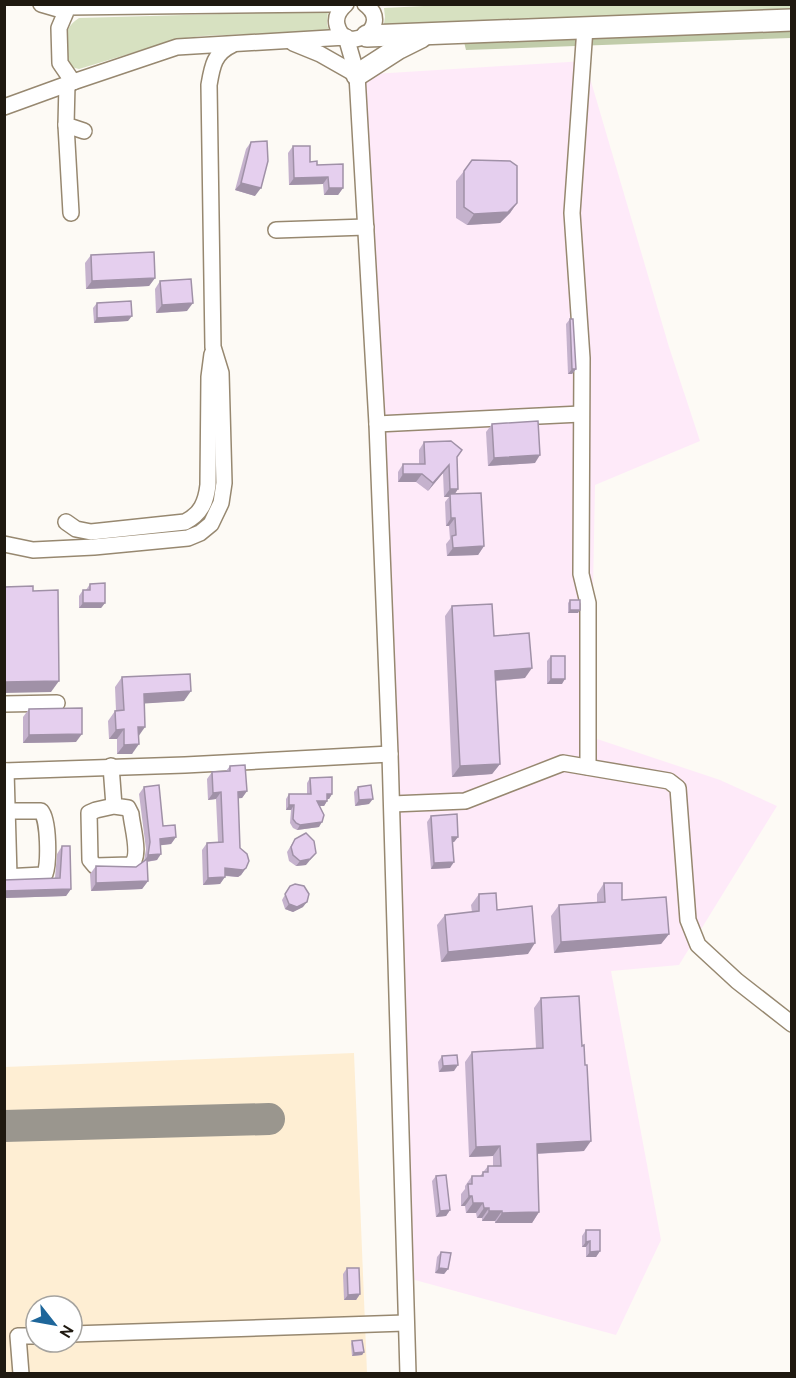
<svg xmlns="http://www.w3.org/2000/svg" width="796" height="1378" font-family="Cabin,sans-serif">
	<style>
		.commercial { fill: #feeaf9 }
		.built { fill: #feeed3; fill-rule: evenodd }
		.green { fill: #d7e1c1 }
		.forest { fill: #c1ccaa }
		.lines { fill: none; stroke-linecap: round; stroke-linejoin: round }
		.taxiway { stroke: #9a968e; stroke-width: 32 }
		.minor-casing { stroke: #978870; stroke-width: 18 }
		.highway-casing { stroke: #978870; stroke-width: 24 }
		.minor { stroke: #fff; stroke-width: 15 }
		.highway { stroke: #fff; stroke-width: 21 }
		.wall { fill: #c5b2cd }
		.shaded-wall { fill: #a091a7 }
		.building { fill: #e5cfee; stroke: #a091a7; stroke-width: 1.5 }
	</style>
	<rect width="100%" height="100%" fill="#fdfaf5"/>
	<path class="commercial" d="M585,61L669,347L700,441L595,485L592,641L594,738L720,780L777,806L679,965L611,971L661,1240L616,1335L404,1277L357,75Z"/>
	<path class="built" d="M354,1053L367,1373H5V1067ZM36,1306H72V1342H36Z"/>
	<g class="green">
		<path d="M464,4L791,5V12L383,30L385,17L384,8Z"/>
		<path d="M328,11L327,24L329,31L202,36L178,39L79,69L71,67C65,47 60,30 79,18Z"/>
	</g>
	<path class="forest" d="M792,30L791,38L466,50L464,42Z"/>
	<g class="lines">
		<path class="taxiway" d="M4,1126L269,1119"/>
		<g class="minor-casing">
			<g id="minor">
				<path d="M41,4L65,11"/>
				<path d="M330,4L68,7L59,28L60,63L73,82L177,47L346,37L357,75L377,424L390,754L408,1374"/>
				<path d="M346,4C339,10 335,17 337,25C345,58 395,26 365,4"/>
				<path d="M585,28L572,213L582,358L581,574L588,603V767"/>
				<path d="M293,43L320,54L357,75"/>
				<path d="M67,84L66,125L84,131"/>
				<path d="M4,107L73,82"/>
				<path d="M66,125L71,213"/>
				<path d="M276,230L366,227"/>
				<path d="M377,424L581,414"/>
				<path d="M66,522L76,529L91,532L185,522C201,514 206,502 208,485L209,377L212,354"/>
				<path d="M4,544L33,550L94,547L188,538L200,533L211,524L221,503L224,483L221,373L213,347L209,85C212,67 214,53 232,45"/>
				<path d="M4,704L57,703"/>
				<path d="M111,766L114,806L128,808L131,814C132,827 142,858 130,865L95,866L90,860L89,813L96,810L114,806"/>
				<path d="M4,771L185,765L390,754"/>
				<path d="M6,771L9,876"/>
				<path d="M392,804L465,801L563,763L669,781L678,788L688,920L698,945L737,981L792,1024"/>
				<path d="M4,811H41C49,820 49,863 45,874L42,875L4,877"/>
				<path d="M72,1334L405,1323"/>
				<path d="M21,1374L18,1336H36"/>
			</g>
		</g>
		<g class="highway-casing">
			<g id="highway">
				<path d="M367,36L792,20"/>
				<path d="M357,75L399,48L421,37"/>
			</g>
		</g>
		<use href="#minor" class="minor"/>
		<use href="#highway" class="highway"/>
	</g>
	<g class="wall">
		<path d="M251,142L255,196L235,190L246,149Z"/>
		<path d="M293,146L310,162L317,165L343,188L338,195H324L323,184L289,185L288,153Z"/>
		<path d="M464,171L517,203L510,213L500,223L467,225L456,218V181Z"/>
		<path d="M91,255L155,278L149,286L86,289L85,263Z"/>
		<path d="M160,281L187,311L156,313L155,289Z"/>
		<path d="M97,303L128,321L94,323L93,308Z"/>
		<path d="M570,319L576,369L572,374H568L566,324Z"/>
		<path d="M492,424L535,463L488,466L486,432Z"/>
		<path d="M424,442L457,457L455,494L484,546L478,555L447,556L446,544L450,539L449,526H446L445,502L449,497H444L443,473L428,491L416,482H398V472L403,464H419V450Z"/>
		<path d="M90,584L105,603L101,608H79V596L83,590H86Z"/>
		<path d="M570,600L578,613H568V603Z"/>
		<path d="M452,606L494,636L525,678L496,681L500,764L492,774L452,777L445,616Z"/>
		<path d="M551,656L562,684H547V661Z"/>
		<path d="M122,677L184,701L144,703L139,736L132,754H117V739H109L108,721L115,711H116L115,687Z"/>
		<path d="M29,709L76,742L23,743V717Z"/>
		<path d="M230,766L247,791L242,798H238L240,848L246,868L241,875L238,877L225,876L220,884L203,885L202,850L207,843L218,842L216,799L208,800L207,779L212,772L226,771Z"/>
		<path d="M310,778L332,794L329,799H327V801L324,806H319V827L297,830L293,828L290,823L291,810H286V799L289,794H307V783Z"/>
		<path d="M144,787L163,826L176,837L171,844L160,845L157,860L147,862L148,881L142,889L91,891L90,874L96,866L136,867L144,861L146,849L139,794Z"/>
		<path d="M358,787L369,804L355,806L354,792Z"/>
		<path d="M431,816L458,837L454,842H452L450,868L431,869L427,822Z"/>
		<path d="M295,839L306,865L296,866L289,861L287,852Z"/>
		<path d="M62,846L71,889L66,896L4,898V880L55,878L57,854Z"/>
		<path d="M604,883L622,900L669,934L661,944L554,953L551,916L559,905L597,902V894Z"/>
		<path d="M290,886L303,907L293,912L285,909L282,900Z"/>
		<path d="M479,894L497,910L528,954L441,962L437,925L445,915L472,912L471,905Z"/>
		<path d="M541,998L584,1151L537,1154L539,1212L532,1223H495V1221H482V1218H477L476,1213H466L465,1206H461V1194L465,1189V1186L472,1176H480L488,1166H493V1156L469,1157L465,1062L472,1052L536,1048L534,1008Z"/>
		<path d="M442,1056L454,1071L439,1072L438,1062Z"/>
		<path d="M436,1176L450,1210L446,1216L436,1217L432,1181Z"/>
		<path d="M586,1230L600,1251L596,1257H586V1247H582V1236Z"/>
		<path d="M441,1252L448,1269L444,1274L435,1273L437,1257Z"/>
		<path d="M347,1268L360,1294L356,1300H344L343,1274Z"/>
		<path d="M352,1341L364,1352L362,1355L352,1356L351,1344Z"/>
	</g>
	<g class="shaded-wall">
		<path d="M328,177L323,184L289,185L294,178Z"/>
		<path d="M241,183L261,188L255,196L235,190Z"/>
		<path d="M329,188H343L338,195H324Z"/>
		<path d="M517,203L510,213L500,223L467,225L474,214Z"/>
		<path d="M155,278L149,286L86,289L92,281Z"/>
		<path d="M193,303L187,311L156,313L162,305Z"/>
		<path d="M132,316L128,321L94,323L97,318Z"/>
		<path d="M572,369H576L572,374H568Z"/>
		<path d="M540,455L535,463L488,466L494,458Z"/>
		<path d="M449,465L443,473L428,491L433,483Z"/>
		<path d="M403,474H422L416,482H398Z"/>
		<path d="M450,489H458L453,497L450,494L449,497H444Z"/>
		<path d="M451,518H455L449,526H446Z"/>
		<path d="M484,546L478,555L447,556L453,548Z"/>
		<path d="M83,603H105L101,608H79Z"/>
		<path d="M570,610H580L578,613H568Z"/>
		<path d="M532,668L525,678L488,681L495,671Z"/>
		<path d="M551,679H565L562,684H547Z"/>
		<path d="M59,681L51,692L4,693V682Z"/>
		<path d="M191,691L184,701L137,704L144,694Z"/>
		<path d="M138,727H145L138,737Z"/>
		<path d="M124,729L117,739H109L116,730Z"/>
		<path d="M82,734L76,742L23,743L29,735Z"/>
		<path d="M139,744L132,754H117L124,745Z"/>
		<path d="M500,764L492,774L452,777L460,766Z"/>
		<path d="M247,791L242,798L233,799L238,792Z"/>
		<path d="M221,792L216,799L208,800L213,793Z"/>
		<path d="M327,794H332L329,799H323Z"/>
		<path d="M373,799L369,804L355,806L359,800Z"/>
		<path d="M317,801H327L324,806H313Z"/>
		<path d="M289,805H294L291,810H286Z"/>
		<path d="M322,822L319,827L297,830L300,825Z"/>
		<path d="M176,837L171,844L155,846L160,839Z"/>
		<path d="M452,837H458L454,842L448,843Z"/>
		<path d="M316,853L306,865L296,866L300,861Z"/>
		<path d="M161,854L157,860L144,862L148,855Z"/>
		<path d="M454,862L450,868L431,869L434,863Z"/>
		<path d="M225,868H246L241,875L238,877L220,875Z"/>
		<path d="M225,877L220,884L203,885L208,878Z"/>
		<path d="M148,881L142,889L91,891L96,883Z"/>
		<path d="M71,889L66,896L4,898V891Z"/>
		<path d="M307,902L303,907L293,912L285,909L289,904Z"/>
		<path d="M669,934L661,944L554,953L561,942Z"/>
		<path d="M535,943L528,954L441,962L448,952Z"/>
		<path d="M458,1065L454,1071L439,1072L443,1066Z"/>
		<path d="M591,1141L584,1151L530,1154L537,1144Z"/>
		<path d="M500,1146L493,1156L469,1157L476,1147Z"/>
		<path d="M469,1196H472L465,1206H461Z"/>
		<path d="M473,1203H483L476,1213H466Z"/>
		<path d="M484,1208H489L482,1218H477Z"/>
		<path d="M450,1210L446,1216L436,1217L440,1211Z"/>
		<path d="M489,1211H502L495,1221H482Z"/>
		<path d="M539,1212L532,1223H495L502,1213Z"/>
		<path d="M590,1241L586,1247H582L586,1242Z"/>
		<path d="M600,1251L596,1257H586L590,1252Z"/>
		<path d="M439,1268L448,1269L444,1274L435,1273Z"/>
		<path d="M360,1294L356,1300H344L348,1295Z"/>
		<path d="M364,1352L362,1355L352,1356L354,1353Z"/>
	</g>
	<g class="building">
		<path d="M267,141L268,161L261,188L241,183L251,142Z"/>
		<path d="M293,146H310V162L317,161V165L343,164V188H329L328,177L294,178Z"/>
		<path d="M472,160L510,161L517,166V203L508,212L474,214L464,207V171Z"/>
		<path d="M154,252L155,278L92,281L91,255Z"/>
		<path d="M191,279L193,303L162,305L160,281Z"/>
		<path d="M131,301L132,316L97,318V303Z"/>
		<path d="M570,319H573L576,369H572Z"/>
		<path d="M538,421L540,455L494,458L492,424Z"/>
		<path d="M451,441L462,450L457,457L458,489H450L449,465L433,483L422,474H403V464H425L424,442Z"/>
		<path d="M481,493L484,546L453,548L452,536L456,535L455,518H451L450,494Z"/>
		<path d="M105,583V603H83V590H90V584Z"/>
		<path d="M33,586V591L58,590L59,681L4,682V587Z"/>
		<rect x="570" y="600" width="10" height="10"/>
		<path d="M492,604L494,636L529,633L532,668L495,671L500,764L460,766L452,606Z"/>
		<rect x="551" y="656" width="14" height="23"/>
		<path d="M190,674L191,691L144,694L145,727H138L139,744L124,745V729L116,730L115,711L124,710L122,677Z"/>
		<path d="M82,708V734L29,735V709Z"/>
		<path d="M245,765L247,791L238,792L240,848L247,854L249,861L246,868L243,870L225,868V877L208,878L207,843L223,842L221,792L213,793L212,772L230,771V766Z"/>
		<path d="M332,777V794H327V801H317L324,815L322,822L300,825L296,823L293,819L294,805H289V794H311L310,778Z"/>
		<path d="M159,785L163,826L175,825L176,837L160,839L161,854L148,855L150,842L144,787Z"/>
		<path d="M371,785L373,799L359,800L358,787Z"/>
		<path d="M457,814L458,837H452L454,862L434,863L431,816Z"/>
		<path d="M306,833L314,841L316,853L310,859L300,861L293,855L291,847L295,839Z"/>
		<path d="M62,846H70L71,889L4,891V880L60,878Z"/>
		<path d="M147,859L148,881L96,883V866L136,867Z"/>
		<path d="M604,883H622V900L666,897L669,934L561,942L559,905L605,902Z"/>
		<path d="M295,884L304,886L309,894L307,902L297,907L289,904L285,894L290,886Z"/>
		<path d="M496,893L497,910L532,906L535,943L448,952L445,915L479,911V894Z"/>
		<path d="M579,996L582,1046L584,1045L585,1065H587L591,1141L537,1144L539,1212L502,1213V1211H489V1208H484L483,1203H473L472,1196H469L468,1184H472V1176H483V1172H488V1166H501L500,1146L476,1147L472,1052L543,1048L541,998Z"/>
		<path d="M457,1055L458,1065L443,1066L442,1056Z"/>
		<path d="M446,1175L450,1210L440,1211L436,1176Z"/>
		<path d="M586,1230H600V1251L590,1252V1241L586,1242Z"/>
		<path d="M441,1252L451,1253L448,1269L439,1268Z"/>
		<path d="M347,1268H359L360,1294L348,1295Z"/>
		<path d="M362,1340L364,1352L354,1353L352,1341Z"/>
	</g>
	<rect width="796" height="1378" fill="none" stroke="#1f1910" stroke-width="12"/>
	<g transform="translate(54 1324) rotate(121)"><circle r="28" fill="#ffffff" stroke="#a5a39f" stroke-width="1.5"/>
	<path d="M0-4.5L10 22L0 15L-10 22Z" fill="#1e669a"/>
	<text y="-9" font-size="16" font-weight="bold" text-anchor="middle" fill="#1f1910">N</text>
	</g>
</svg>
